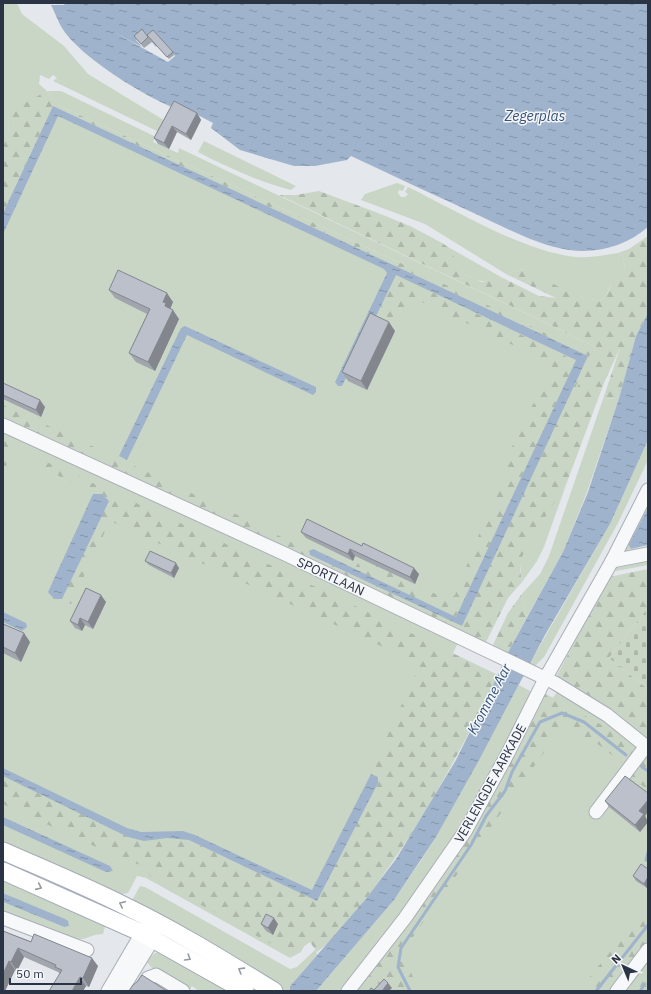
<svg xmlns="http://www.w3.org/2000/svg" width="651" height="994" font-family="'IBM Plex Sans',sans-serif">
	<style>
		.green { fill: #c9d6c5 }
		.forest { fill: url(#forest-firs) }
		.cemetery { fill: url(#cemetery-stones) }
		.water { fill: url(#water-ripples); fill-rule: evenodd }
		.lines { fill: none; stroke-linecap: round; stroke-linejoin: round }
		.stream { stroke: #9fb4cc; stroke-width: 3 }
		.minor-casing { stroke: #a9aeb7; stroke-width: 15 }
		.major-casing { stroke: #a3abb8; stroke-width: 19 }
		.minor { stroke: #f7f8fa; stroke-width: 13 }
		.major { stroke: #fff; stroke-width: 17 }
		.wall { fill: #a1a5ae }
		.shaded-wall { fill: #83868d }
		.building { fill: #bbc0ca; stroke: #83868d }
		.oneway { stroke: #959aa2 }
		.labels { text-anchor: middle; stroke-width: 3; stroke-linejoin: round; paint-order: stroke }
		.street-label { font-size: 13px; fill: #2b3445; stroke: #f4f6f9 }
		.water-label { font-size: 14px; font-style: italic; fill: #34527a; stroke: #f4f6f9 }
	</style>
	<defs>
		<pattern id="forest-firs" width="22" height="20" patternUnits="userSpaceOnUse"><rect width="22" height="20" fill="#c9d6c5"/><path d="M5 1l3.5 6h-7zM16 11l3.5 6h-7z" fill="#adb8ab"/></pattern>
		<pattern id="cemetery-stones" width="16" height="16" patternUnits="userSpaceOnUse"><rect width="16" height="16" fill="#c9d6c5"/><path d="M2 7V4a2 2 0 0 1 4 0v3zM10 15v-3a2 2 0 0 1 4 0v3z" fill="#adb8ab"/></pattern>
		<pattern id="water-ripples" width="26" height="14" patternUnits="userSpaceOnUse"><rect width="26" height="14" fill="#9fb4cc"/><path d="M2 4q2-2 4 0t4 0M15 11q2-2 4 0t4 0" fill="none" stroke="#8293a7"/></pattern>
	</defs>
	<rect width="100%" height="100%" fill="#e4e7ec"/>
	<g class="green">
		<path d="M3,3H17L22,14L64,46L88,74L167,122L161,133L53,81L57,78L53,75L49,79L40,75L39,84L47,91H61L156,137L153,142L178,153L179,148L596,347L593,354L601,358L338,882L301,952L290,958L146,878L137,876L128,893L122,894L120,898L3,845V213L53,106L400,268L407,266L58,105L47,91L9,122L8,135L3,147Z"/>
		<path d="M204,141L296,186L291,190C259,182 229,168 198,152Z"/>
		<path d="M397,183L405,186L403,191L399,190L398,193L401,197H405L408,194L405,192L408,187C455,210 524,252 576,257C590,258 604,255 618,253L623,256L625,269L610,286L607,294L600,301C572,297 547,281 522,269L506,274L425,224L361,200L365,194Z"/>
		<path d="M448,247L501,277C472,289 459,272 448,247Z"/>
		<path d="M619,398L587,492L563,552L527,617L521,595L540,574L549,556L603,399Z"/>
		<path d="M648,440V460L619,521L544,657L535,666L530,663L610,524Z"/>
		<path d="M566,485L544,547L537,561L522,582C521,574 519,565 522,557C530,533 552,506 566,485Z"/>
		<path d="M648,498V508L629,546L631,549L648,546V551L626,553L624,549Z"/>
		<path d="M648,558V565L616,571L615,565Z"/>
		<path d="M571,674L648,723V991H316L394,900L420,862L436,837L519,685L532,692L479,794Z"/>
		<path d="M3,881L105,926L103,934C93,934 89,938 82,939C61,940 24,921 3,913V902L64,927L68,921L3,893Z"/>
		<path d="M140,886L145,887L290,969L297,967L316,949L317,955L290,986L291,991H285L239,963L130,904Z"/>
		<path d="M163,952L231,991H199L192,986L190,989L157,968H152L146,961L155,953Z"/>
	</g>
	<g class="forest">
		<path d="M47,91L58,105L407,266L574,347L591,352L550,445L596,347L279,195H296L319,191L378,213L410,226L442,243L448,247L462,270L469,277L482,282L501,277L539,296L556,298L506,274L522,269H528C551,283 574,297 600,301L607,294L614,278L625,269L623,256L618,253L629,249L648,236V313L636,336L619,398L603,399L620,348L604,383L566,485L532,537L522,557L520,570L522,582L508,598L485,644L105,465L109,454L248,520L309,551L310,555L462,626L588,356L53,106L3,213V147L8,134L9,122L19,106Z"/>
		<path d="M396,275L576,361L456,617L354,570L361,558L448,600L455,595L478,537L506,475L503,465L553,364L411,297L397,325L376,315Z"/>
		<path d="M3,405L94,447L89,457L3,418Z"/>
		<path d="M3,439L16,445L6,466H3Z"/>
		<path d="M26,453L83,478L80,486L29,462L26,458Z"/>
		<path d="M88,481L235,548L498,675C463,747 426,816 379,881C362,905 342,933 317,952L310,942L291,955L151,877L146,867L120,858L3,804V776L128,837L144,841L170,838L189,840L317,900L378,783L383,777L371,772L420,664L110,521L71,604H58L53,602L54,599L62,598L108,501L102,494H93L85,488Z"/>
		<path d="M648,569V608L609,658L648,689V736L556,677L609,577Z"/>
		<path d="M521,595L527,617L507,654L492,647L508,613Z"/>
		<path d="M546,694L607,728L635,751L625,765L599,745L569,727L560,730L414,935L405,956L418,991H386L366,974L394,940L539,699Z"/>
		<path d="M643,755L648,758V790L630,776Z"/>
		<path d="M648,912V942L609,991H578L633,924H639Z"/>
		<path d="M639,974L648,978V991H626Z"/>
	</g>
	<path class="cemetery" d="M648,608V689L609,658Z"/>
	<g class="water">
		<path d="M62,3H648V227C626,246 597,254 569,250C537,245 506,228 478,215C436,196 394,176 351,156L347,160L315,166H294L240,150L211,128L213,123L177,104L174,108C143,95 89,62 67,35C60,27 56,15 51,5H65ZM114,32L142,47L136,40L144,33L156,47L163,41L175,56L168,62L166,61Z"/>
		<path d="M53,106L588,356L462,626L310,555L309,551L313,549L456,617L576,360L396,275L342,386H338L335,382L387,273L384,269L58,116L3,234V213Z"/>
		<path d="M648,313V440L610,524L545,635L478,762L436,837L394,900L316,991H290V986L298,977L365,900L396,859L456,760L498,675L507,654L563,552L588,492L619,398L636,336Z"/>
		<path d="M185,326L316,387V392L313,395L187,335L127,460L119,456L181,328Z"/>
		<path d="M93,494H102L109,501L62,599H54L48,592Z"/>
		<path d="M648,508V545L631,549L629,546V544Z"/>
		<path d="M3,612L26,623L27,627L22,631L3,622Z"/>
		<path d="M3,768L127,828L141,832L183,831L195,835L312,890L371,774L378,777V783L317,901L189,840L167,838L144,841L128,837L3,776Z"/>
		<path d="M3,817L110,866L113,871L106,872L3,825Z"/>
		<path d="M3,893L65,919L68,921L69,926L64,927L3,902Z"/>
	</g>
	<g class="lines">
		<g class="stream">
			<path d="M642,767L648,771"/>
			<path d="M648,852L646,860L648,861"/>
			<path d="M410,991L398,967L401,948L471,845L486,816L505,791L512,772L540,722L562,713L584,722L626,755"/>
			<path d="M596,991L648,925"/>
			<path d="M640,991L645,984"/>
		</g>
		<g class="minor-casing">
			<g id="minor">
				<path d="M3,425L285,554L555,683L607,715L648,748"/>
				<path d="M612,561L648,554"/>
				<path d="M596,812L646,746"/>
				<path d="M3,918L87,950"/>
				<path d="M108,991L142,933L149,928"/>
				<path d="M121,991L153,939L155,932"/>
				<path d="M140,991L148,978L156,975L183,991"/>
				<path d="M348,991L405,918L466,830L508,753L545,679L612,561L648,490"/>
				<path d="M617,991L648,950"/>
			</g>
		</g>
		<g class="major-casing">
			<g id="major">
				<path d="M3,851C44,869 85,886 125,906C177,931 225,961 274,991"/>
				<path d="M3,871L142,933L245,991"/>
			</g>
		</g>
		<use href="#minor" class="minor"/>
		<use href="#major" class="major"/>
	</g>
	<g class="wall">
		<path d="M147,35L173,52L174,55L169,59Z"/>
		<path d="M134,36L148,37L152,42L144,48Z"/>
		<path d="M174,101L197,113L201,120L191,140L177,132L169,149L158,144L154,138Z"/>
		<path d="M109,290L173,302L170,309L179,319L155,371L136,362L129,353L147,314L115,298Z"/>
		<path d="M395,331L367,390L348,381L342,372Z"/>
		<path d="M3,384L45,407L41,417L3,399Z"/>
		<path d="M301,532L362,546L419,574L415,584L355,556L353,561L306,538Z"/>
		<path d="M145,561L179,568L174,578L149,565Z"/>
		<path d="M106,602L93,629L85,625L82,631L75,628L70,621Z"/>
		<path d="M3,624L30,642L21,662L3,653Z"/>
		<path d="M605,801L645,816L648,822L640,832L609,807Z"/>
		<path d="M648,869L647,888L636,881L633,876Z"/>
		<path d="M261,924H278L273,935L266,931Z"/>
		<path d="M3,931L98,966L89,987L86,986L83,991H49L60,974L58,972L24,957L17,971L15,970L5,991Z"/>
	</g>
	<g class="shaded-wall">
		<path d="M197,113L201,120L191,140L186,134Z"/>
		<path d="M172,126L177,132L169,149L164,143Z"/>
		<path d="M167,293L173,302L170,309L173,310L179,319L155,371L148,362L165,306L163,302Z"/>
		<path d="M389,322L395,331L367,390L361,381Z"/>
		<path d="M40,400L45,407L41,417L36,410Z"/>
		<path d="M350,549L355,556L353,561L348,554Z"/>
		<path d="M176,563L179,568L174,578L171,573Z"/>
		<path d="M414,568L419,574L415,584L410,577Z"/>
		<path d="M101,595L106,602L93,629L88,622Z"/>
		<path d="M80,618L85,625L82,631L78,625Z"/>
		<path d="M24,633L30,642L21,662L15,653Z"/>
		<path d="M648,800V812L645,816L648,822L640,832L635,825L639,811Z"/>
		<path d="M648,877V886L647,888L644,884Z"/>
		<path d="M274,918L278,924L273,935L268,928Z"/>
		<path d="M18,948L24,957L17,971L11,962Z"/>
		<path d="M92,958L98,966L89,987L83,978Z"/>
		<path d="M9,961L15,970L5,991H3V974Z"/>
		<path d="M80,977L86,986L83,991H72Z"/>
		<path d="M388,983L392,988L389,991H382Z"/>
	</g>
	<g class="building">
		<path d="M142,29L148,37L141,44L134,36Z"/>
		<path d="M153,30L173,52L167,57L147,35Z"/>
		<path d="M174,101L197,113L186,134L172,126L164,143L154,138Z"/>
		<path d="M118,270L167,293L163,302L166,303L165,306L173,310L148,362L129,353L150,309L109,290Z"/>
		<path d="M370,313L389,322L361,381L342,372Z"/>
		<path d="M3,383L40,400L36,410L3,395Z"/>
		<path d="M307,519L362,546L363,543L414,568L410,577L350,549L348,554L301,532Z"/>
		<path d="M150,551L176,563L171,573L145,561Z"/>
		<path d="M86,588L101,595L88,622L80,618L78,625L70,621Z"/>
		<path d="M3,624L24,633L15,653L3,647Z"/>
		<path d="M625,776L648,793V800L639,811L644,814L635,825L605,801Z"/>
		<path d="M641,864L648,869V877L644,884L633,876Z"/>
		<path d="M266,914L274,918L268,928L261,924Z"/>
		<path d="M3,931L31,942L34,934L92,958L83,978L80,977L72,991H49L62,970L55,967L56,965L18,948L11,962L9,961L3,974Z"/>
		<path d="M142,975L167,991H129L133,985L137,982Z"/>
		<path d="M384,979L388,983L382,991H369L371,988L374,990Z"/>
	</g>
	<defs><path id="oneway-chevron" d="M-2-3.5L2.5 0L-2 3.5" fill="none" stroke-width="1.6" stroke-linecap="round" stroke-linejoin="round"/></defs>
	<g class="oneway">
		<use href="#oneway-chevron" transform="translate(39 887) rotate(24)"/>
		<use href="#oneway-chevron" transform="translate(122 904) rotate(-155)"/>
		<use href="#oneway-chevron" transform="translate(188 958) rotate(30)"/>
		<use href="#oneway-chevron" transform="translate(241 970) rotate(-148)"/>
	</g>
	<g class="labels">
		<g class="street-label">
			<text transform="translate(331 576) rotate(25)" y="5">SPORTLAAN</text>
			<text transform="translate(490 783) rotate(-61)" y="5">VERLENGDE AARKADE</text>
		</g>
		<g class="water-label">
			<text x="535" y="121">Zegerplas</text>
			<text transform="translate(489 699) rotate(-62)" y="5">Kromme Aar</text>
		</g>
	</g>
	<rect width="651" height="994" fill="none" stroke="#2b3445" stroke-width="8"/>
	<g transform="translate(623 966) rotate(316)" stroke="#f4f6f9" stroke-width="3" paint-order="stroke">
	<path d="M0-3L7 15L0 10L-7 15Z" fill="#2b3445"/>
	<text y="-6" font-size="11" font-weight="bold" text-anchor="middle" fill="#2b3445">N</text>
	</g>
	<path d="M10 978v6h71v-6" fill="none" stroke="#2b3445" stroke-width="2"/>
	<text x="16" y="978" font-size="12" fill="#2b3445" stroke="#f4f6f9" stroke-width="3" paint-order="stroke">50 m</text>
</svg>
